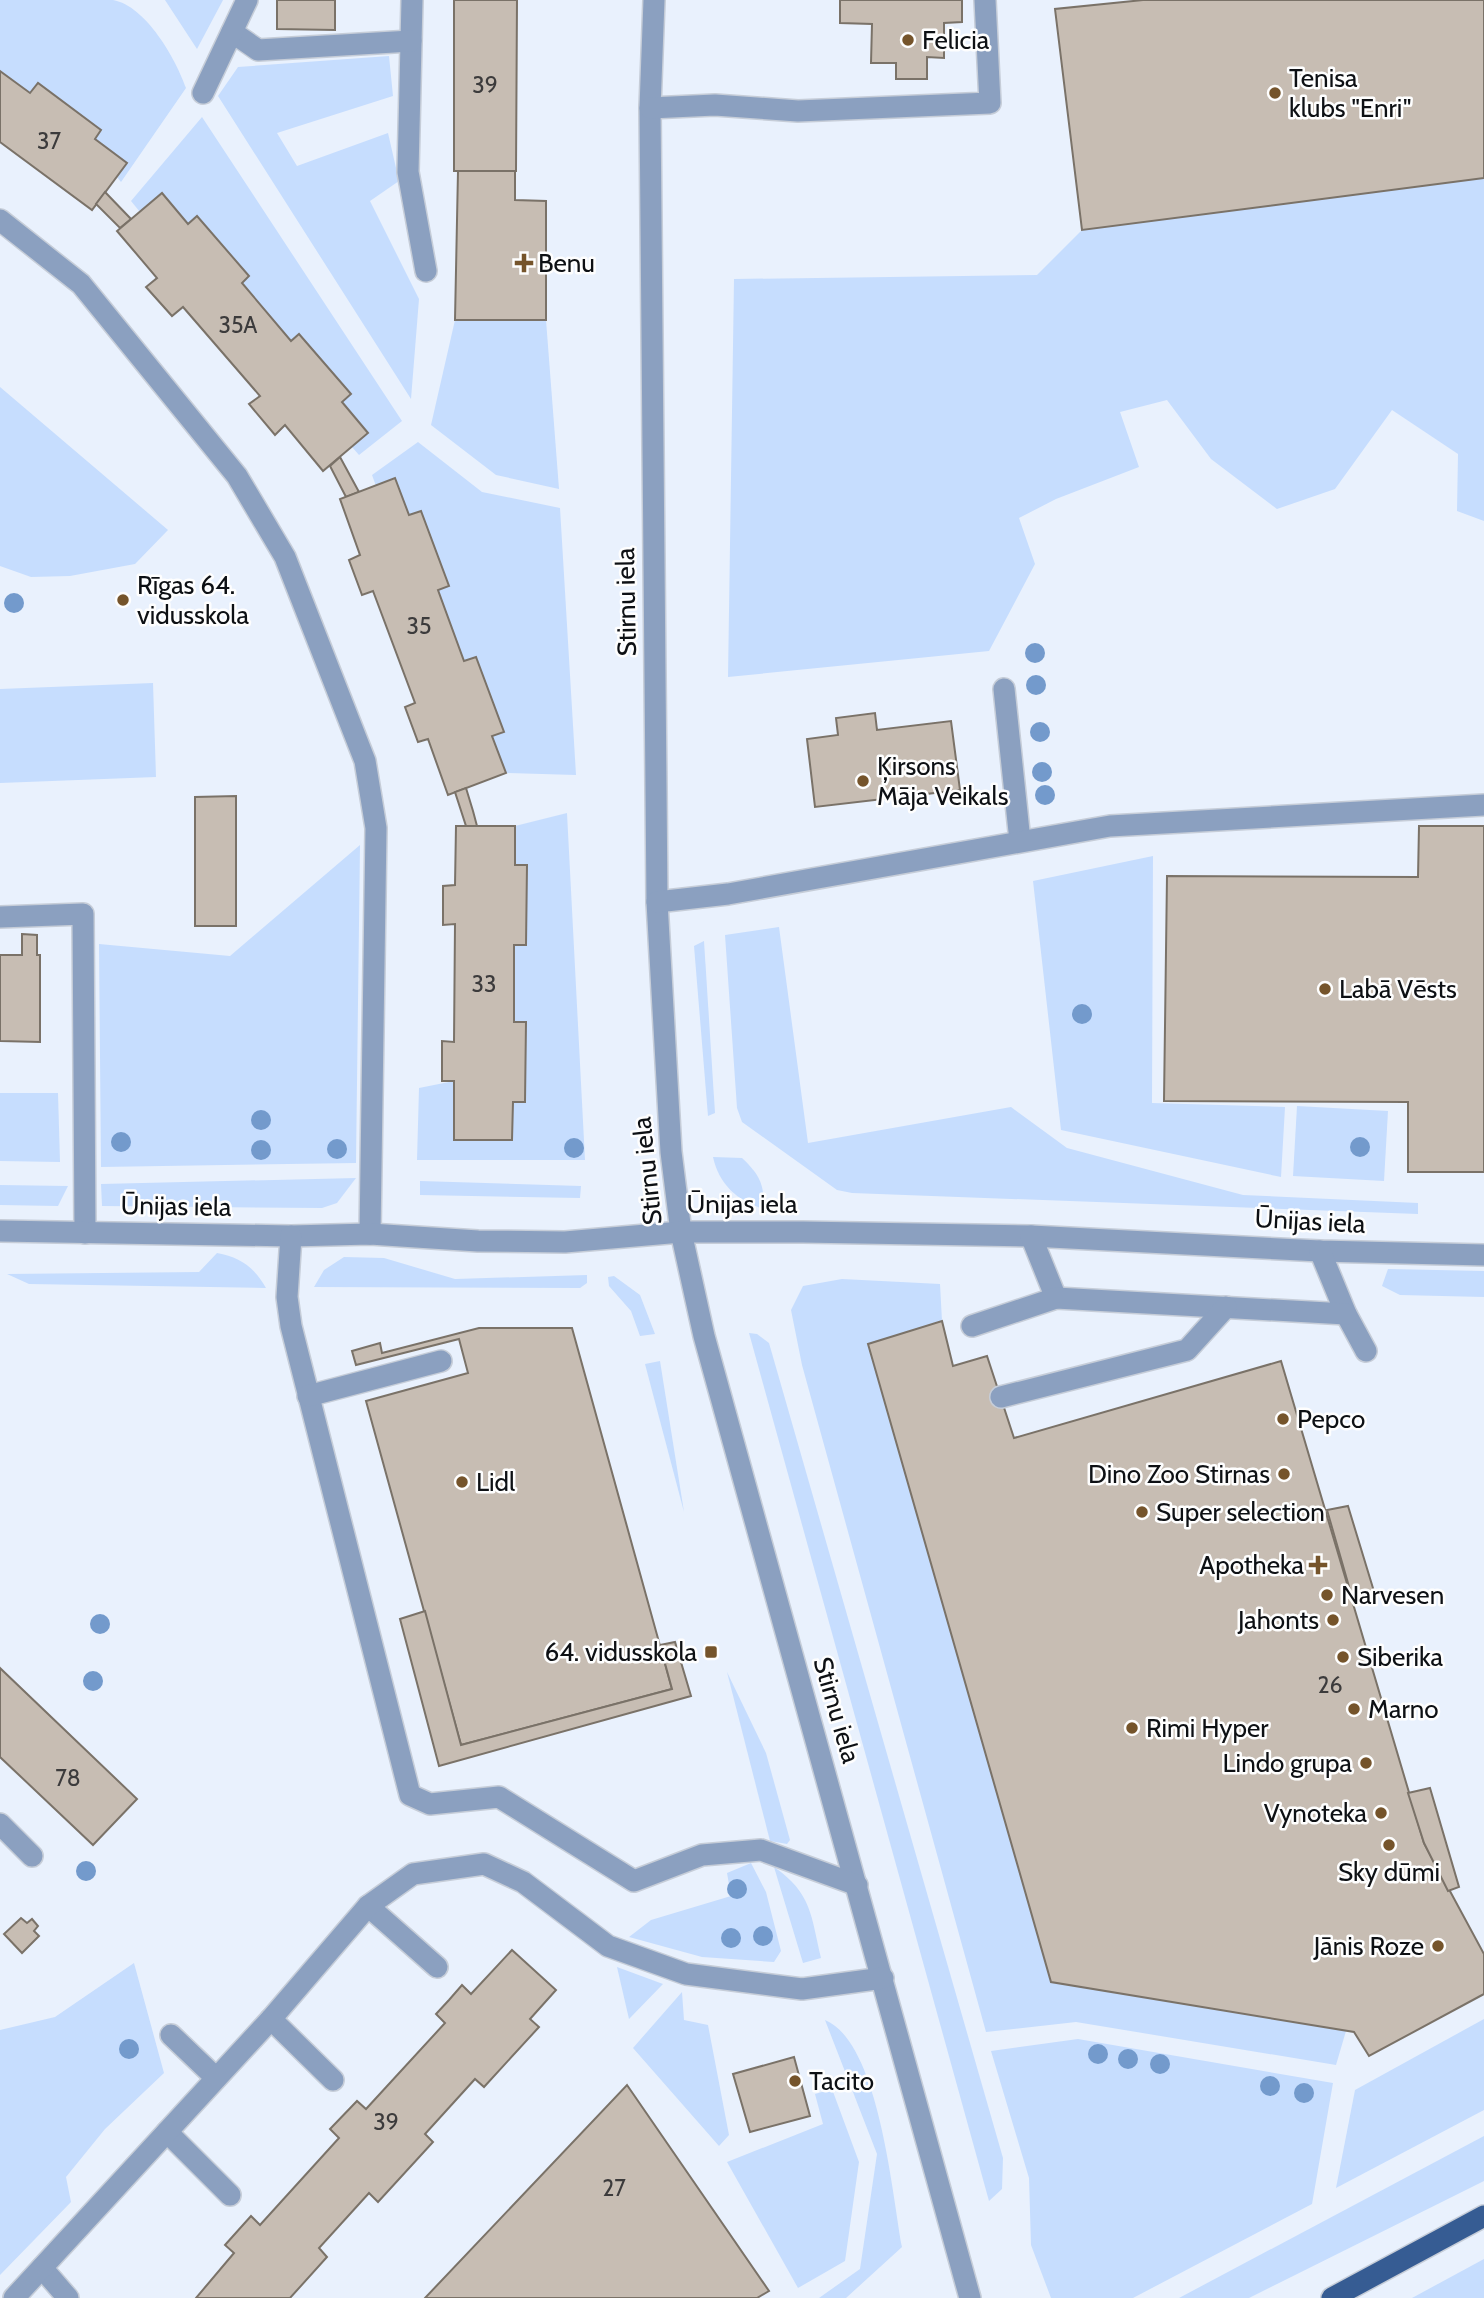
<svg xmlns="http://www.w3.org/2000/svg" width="1484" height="2298" font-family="Cabin,sans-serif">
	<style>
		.green { fill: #c6ddfe }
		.building { fill: #c7bdb3; stroke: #7a7268; stroke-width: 2 }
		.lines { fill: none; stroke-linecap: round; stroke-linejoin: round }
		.minor-casing { stroke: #c6cdd8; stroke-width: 24 }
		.major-casing { stroke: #c6cdd8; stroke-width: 24 }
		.minor { stroke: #8ba0c0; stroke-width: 21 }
		.major { stroke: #365c93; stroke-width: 21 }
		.tree { fill: #739acc }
		.poi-dot { fill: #75542b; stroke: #fefefe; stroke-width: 2.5 }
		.labels { text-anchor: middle; stroke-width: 5; stroke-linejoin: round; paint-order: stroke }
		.number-label { font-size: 23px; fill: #3c3b3c }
		.poi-label { font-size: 26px; fill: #0d1014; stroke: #fefefe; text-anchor: start }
		.street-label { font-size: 26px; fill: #0d1014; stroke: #fefefe }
	</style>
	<rect width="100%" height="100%" fill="#e9f1fd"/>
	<g class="green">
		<path d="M0,0C33,0 82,0 113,0C146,6 176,59 186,88L121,182L117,177L127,163L95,139L101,130L38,84L30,93L0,71Z"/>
		<path d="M165,0H223L197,49Z"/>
		<path d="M389,56L393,96L277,133L297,166L388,133L399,181L370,201L419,299L411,399L218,96L238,67Z"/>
		<path d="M202,117L402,421L359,455L352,447L368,433L342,402L351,394L291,341L242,283L249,276L197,217L188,224L140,212L131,201Z"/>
		<path d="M1484,178V521L1457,511L1458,454L1392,410L1335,489L1277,509L1211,459L1167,400L1120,412L1139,467L1056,499L1019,518L1035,564L989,651L728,677L734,279L1037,275L1082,230Z"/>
		<path d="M455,320H546L559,489L496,475L431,425Z"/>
		<path d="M0,387L168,530L135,564L70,576L31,577L0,566Z"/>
		<path d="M418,442L482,492L560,508L576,775L506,773L492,736L503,732L464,661L438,590L449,585L421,512L409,515L395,479L376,486L372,475Z"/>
		<path d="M153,683L156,777L0,783V689Z"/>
		<path d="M567,813L585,1160H417L419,1088L454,1081V1140H512L513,1102L525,1101L526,1022H514V945H526L527,866L515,865V826Z"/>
		<path d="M360,845L356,1163L101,1167L99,944L230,956Z"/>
		<path d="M1153,856L1152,1103L1285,1107L1281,1177L1061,1130L1033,881Z"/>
		<path d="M779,927L808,1143L1011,1107L1067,1148L1243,1195L1418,1203V1214L852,1193L837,1190L742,1122L737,1108L725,935Z"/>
		<path d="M704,941L715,1113L708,1116L694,946Z"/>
		<path d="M0,1093H58L60,1162L0,1161Z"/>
		<path d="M1297,1106L1388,1111L1384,1181L1293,1176Z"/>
		<path d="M713,1157L742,1158C760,1175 764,1184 764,1209C737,1201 719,1184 713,1157Z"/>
		<path d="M356,1178L337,1203L322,1208L102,1206L101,1184Z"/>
		<path d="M420,1181L581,1186L580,1198L420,1195Z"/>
		<path d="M0,1185L68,1186L58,1206L0,1205Z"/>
		<path d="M217,1253C240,1257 254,1267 266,1288L29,1284L7,1274L199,1272Z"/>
		<path d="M344,1257L384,1258L455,1279L587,1275V1283L580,1288L314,1287L324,1270Z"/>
		<path d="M1388,1269L1484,1271V1297L1400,1295L1382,1286Z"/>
		<path d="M614,1276L640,1295L655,1334L640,1336L631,1311L609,1286L608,1277Z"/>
		<path d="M842,1279L940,1284L942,1321L868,1344L1051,1982L1346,2031L1336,2065L1076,2022L986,2032L802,1365L791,1310L803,1286Z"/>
		<path d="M749,1333L757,1334L769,1343L1003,2158L1002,2189L989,2201Z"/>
		<path d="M660,1361L684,1512L645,1364Z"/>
		<path d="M727,1672L766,1753L790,1840L787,1844L770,1841Z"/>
		<path d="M751,1863L766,1892L781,1951L774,1962L702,1957L629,1937L651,1920L731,1896L727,1873Z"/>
		<path d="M774,1867C812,1893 811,1916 821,1958L803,1963Z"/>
		<path d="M134,1963L164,2073L105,2129L66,2177L71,2202L0,2275V2030L55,2017Z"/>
		<path d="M617,1967L663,1984L629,2019Z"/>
		<path d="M682,1992L684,2020L708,2025L729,2135L719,2146L633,2048Z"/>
		<path d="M1484,2019V2110L1336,2188L1355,2090Z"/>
		<path d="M825,2020C879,2042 892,2193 902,2247L846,2298H819L860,2269L877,2154Z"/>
		<path d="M1078,2039L1333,2083L1312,2204L1133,2298H1051L1031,2245L1029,2178L991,2051Z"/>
		<path d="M832,2089L859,2162L845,2261L798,2288L727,2162L823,2124L815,2094Z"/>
		<path d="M1484,2136V2181L1249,2298H1179Z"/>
		<path d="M1484,2259V2298H1412Z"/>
	</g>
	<g class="building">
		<path d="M277,0H335V30L277,29Z"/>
		<path d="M454,0H517L516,171H454Z"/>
		<path d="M840,0H962V22L944,23V58L927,57V79H896V63H871L872,24L840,23Z"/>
		<path d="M1143,0H1484V178L1082,230L1055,9Z"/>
		<path d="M0,71L30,93L38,83L101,130L95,139L127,163L92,210L0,142Z"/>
		<path d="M458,171H515V200L546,201V320H455Z"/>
		<path d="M105,192L131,219L120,228L96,204Z"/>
		<path d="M162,193L188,224L197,216L249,276L242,283L291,341L299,334L351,394L342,402L368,433L323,471L285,425L275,435L249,404L260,396L183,307L172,316L146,287L157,278L117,231Z"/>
		<path d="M340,457L359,492L346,497L330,466Z"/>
		<path d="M395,478L409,515L421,511L449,586L438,590L464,661L476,657L504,732L492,736L506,773L448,795L428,739L418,742L405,707L415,703L373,591L362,595L349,560L360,555L340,499Z"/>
		<path d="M875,713L877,730L951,721L960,790L815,807L807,739L838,735L836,718Z"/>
		<path d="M466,788L473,811L477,826H466L455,792Z"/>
		<path d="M236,796V926H195V797Z"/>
		<path d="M456,826H515V865H527L526,945H514V1022H526L525,1102H513L512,1140H454V1081H442V1041L454,1042L455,924L443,925V886L455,885Z"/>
		<path d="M1419,826H1484V1172H1408V1102L1164,1101L1167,876L1418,877Z"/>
		<path d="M22,934L37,935V955H40V1042L0,1041V955H22Z"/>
		<path d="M942,1321L953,1366L987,1356L1014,1438L1281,1361L1424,1843L1484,1954V1994L1369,2056L1354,2032L1051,1982L868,1344Z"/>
		<path d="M479,1328H572L672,1689L461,1745L366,1401L468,1373L459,1339L356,1365L352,1351L380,1343L382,1353Z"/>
		<path d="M1348,1506L1376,1598L1354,1604L1327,1510Z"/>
		<path d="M425,1611L461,1745L672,1689L660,1645L675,1642L691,1696L439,1766L400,1619Z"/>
		<path d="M0,1668L137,1799L93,1845L0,1757Z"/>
		<path d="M1430,1788L1459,1887L1448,1891L1424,1843L1408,1793Z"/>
		<path d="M21,1918L27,1923L32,1919L38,1926L34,1931L39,1936L22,1953L4,1934Z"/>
		<path d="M512,1950L556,1990L530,2019L539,2027L484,2087L475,2079L425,2134L433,2142L378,2202L369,2193L319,2248L327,2257L290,2298H196L234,2253L225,2245L251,2216L260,2225L339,2138L330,2129L357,2101L366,2109L445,2023L436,2014L449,2000L462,1985L471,1994Z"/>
		<path d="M794,2057L810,2116L750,2132L733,2074Z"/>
		<path d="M627,2085L769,2291L757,2298H425Z"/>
	</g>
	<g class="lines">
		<g class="minor-casing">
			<g id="minor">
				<path d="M412,0L408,172L426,271"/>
				<path d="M654,0L650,108L657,902L671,1152L681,1232L704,1336L970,2298"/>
				<path d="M232,32L258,50L411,41"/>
				<path d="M203,93L247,0"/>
				<path d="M650,108L715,105L798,111L990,103L985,0"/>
				<path d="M0,220L81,284L237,476L285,557L365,761L376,828L370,1234"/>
				<path d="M1004,689L1020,841"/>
				<path d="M657,902L728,894L1110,826L1484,805"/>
				<path d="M0,917L83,914L85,1233"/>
				<path d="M0,1231L291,1236L370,1234L478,1241L565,1242L681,1232H803L1031,1236L1320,1251L1484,1255"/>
				<path d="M291,1236L287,1297L291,1326L410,1795L430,1804L499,1797L634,1881L702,1855L761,1850L857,1885"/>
				<path d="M1031,1236L1056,1298"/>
				<path d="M1320,1251L1346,1314L1366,1351"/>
				<path d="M972,1326L1056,1298L1346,1314"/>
				<path d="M308,1396L441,1361"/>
				<path d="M1001,1397L1187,1350L1226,1307"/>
				<path d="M0,1824L32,1856"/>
				<path d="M368,1906L437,1967"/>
				<path d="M271,2019L333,2080"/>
				<path d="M171,2035L216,2078"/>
				<path d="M167,2132L230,2195"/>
				<path d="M42,2268L68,2298"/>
				<path d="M14,2298L271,2019L368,1906L413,1874L484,1864L523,1882L608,1946L686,1974L802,1989L883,1978"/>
			</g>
		</g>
		<g class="major-casing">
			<path id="major" d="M1332,2298L1484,2216"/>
		</g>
		<use href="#minor" class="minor"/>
		<use href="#major" class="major"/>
	</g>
	<g class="tree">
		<circle cx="14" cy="603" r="10"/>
		<circle cx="1035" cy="653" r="10"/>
		<circle cx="1036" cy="685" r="10"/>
		<circle cx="1040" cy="732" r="10"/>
		<circle cx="1042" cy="772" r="10"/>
		<circle cx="1045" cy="795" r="10"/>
		<circle cx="1082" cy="1014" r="10"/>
		<circle cx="261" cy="1120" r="10"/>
		<circle cx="121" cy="1142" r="10"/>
		<circle cx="1360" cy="1147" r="10"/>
		<circle cx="574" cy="1148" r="10"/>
		<circle cx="337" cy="1149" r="10"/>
		<circle cx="261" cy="1150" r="10"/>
		<circle cx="100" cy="1624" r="10"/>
		<circle cx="93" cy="1681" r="10"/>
		<circle cx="86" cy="1871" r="10"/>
		<circle cx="737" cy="1889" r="10"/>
		<circle cx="763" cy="1936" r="10"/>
		<circle cx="731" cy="1938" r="10"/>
		<circle cx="129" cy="2049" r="10"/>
		<circle cx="1098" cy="2054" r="10"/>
		<circle cx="1128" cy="2059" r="10"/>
		<circle cx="1160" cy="2064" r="10"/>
		<circle cx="1270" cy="2086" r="10"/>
		<circle cx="1304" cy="2093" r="10"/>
	</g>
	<g class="poi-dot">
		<circle cx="908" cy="40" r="7"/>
		<circle cx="1275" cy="93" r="7"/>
		<path d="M520.5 252.5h7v7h7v7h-7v7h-7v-7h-7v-7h7z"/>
		<circle cx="123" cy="600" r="7"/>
		<circle cx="863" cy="781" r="7"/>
		<circle cx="1325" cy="989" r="7"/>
		<circle cx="1283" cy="1419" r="7"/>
		<circle cx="1284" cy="1474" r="7"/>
		<circle cx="462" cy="1482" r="7"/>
		<circle cx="1142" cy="1512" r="7"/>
		<path d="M1314.5 1554.5h7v7h7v7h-7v7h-7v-7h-7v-7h7z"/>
		<circle cx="1327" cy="1595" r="7"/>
		<circle cx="1333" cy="1620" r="7"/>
		<rect x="704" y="1645" width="14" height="14" rx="3.5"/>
		<circle cx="1343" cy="1657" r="7"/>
		<circle cx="1354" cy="1709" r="7"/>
		<circle cx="1132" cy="1728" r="7"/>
		<circle cx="1366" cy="1763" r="7"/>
		<circle cx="1381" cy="1813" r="7"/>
		<circle cx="1389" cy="1845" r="7"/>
		<circle cx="1438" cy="1946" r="7"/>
		<circle cx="795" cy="2081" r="7"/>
	</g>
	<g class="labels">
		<g class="number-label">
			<text x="485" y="93">39</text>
			<text x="49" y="149">37</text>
			<text x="238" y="333">35A</text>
			<text x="419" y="634">35</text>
			<text x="484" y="992">33</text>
			<text x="1330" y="1693">26</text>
			<text x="68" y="1786">78</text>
			<text x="386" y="2130">39</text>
			<text x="614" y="2196">27</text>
		</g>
		<g class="poi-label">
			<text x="922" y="49">Felicia</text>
			<text x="1289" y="87">Tenisa<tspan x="1289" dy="30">klubs "Enri"</tspan></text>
			<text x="538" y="272">Benu</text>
			<text x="137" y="594">Rīgas 64.<tspan x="137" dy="30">vidusskola</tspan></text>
			<text x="877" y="775">Ķirsons<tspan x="877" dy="30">Māja Veikals</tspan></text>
			<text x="1339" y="998">Labā Vēsts</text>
			<text x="1297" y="1428">Pepco</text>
			<text x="1270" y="1483" text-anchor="end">Dino Zoo Stirnas</text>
			<text x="476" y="1491">Lidl</text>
			<text x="1156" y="1521">Super selection</text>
			<text x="1304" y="1574" text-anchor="end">Apotheka</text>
			<text x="1341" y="1604">Narvesen</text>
			<text x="1319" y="1629" text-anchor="end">Jahonts</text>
			<text x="697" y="1661" text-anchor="end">64. vidusskola</text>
			<text x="1357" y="1666">Siberika</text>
			<text x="1368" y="1718">Marno</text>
			<text x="1146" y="1737">Rimi Hyper</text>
			<text x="1352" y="1772" text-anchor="end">Lindo grupa</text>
			<text x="1367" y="1822" text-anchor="end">Vynoteka</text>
			<text x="1389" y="1881" text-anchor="middle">Sky dūmi</text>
			<text x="1424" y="1955" text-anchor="end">Jānis Roze</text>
			<text x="809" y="2090">Tacito</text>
		</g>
		<g class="street-label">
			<text transform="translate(626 602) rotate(-91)" y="9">Stirnu iela</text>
			<text transform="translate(647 1171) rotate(-96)" y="9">Stirnu iela</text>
			<text x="742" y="1213">Ūnijas iela</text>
			<text transform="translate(176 1206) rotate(1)" y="9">Ūnijas iela</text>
			<text transform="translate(1310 1221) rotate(3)" y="9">Ūnijas iela</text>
			<text transform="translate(837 1710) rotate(74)" y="9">Stirnu iela</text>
		</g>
	</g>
</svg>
